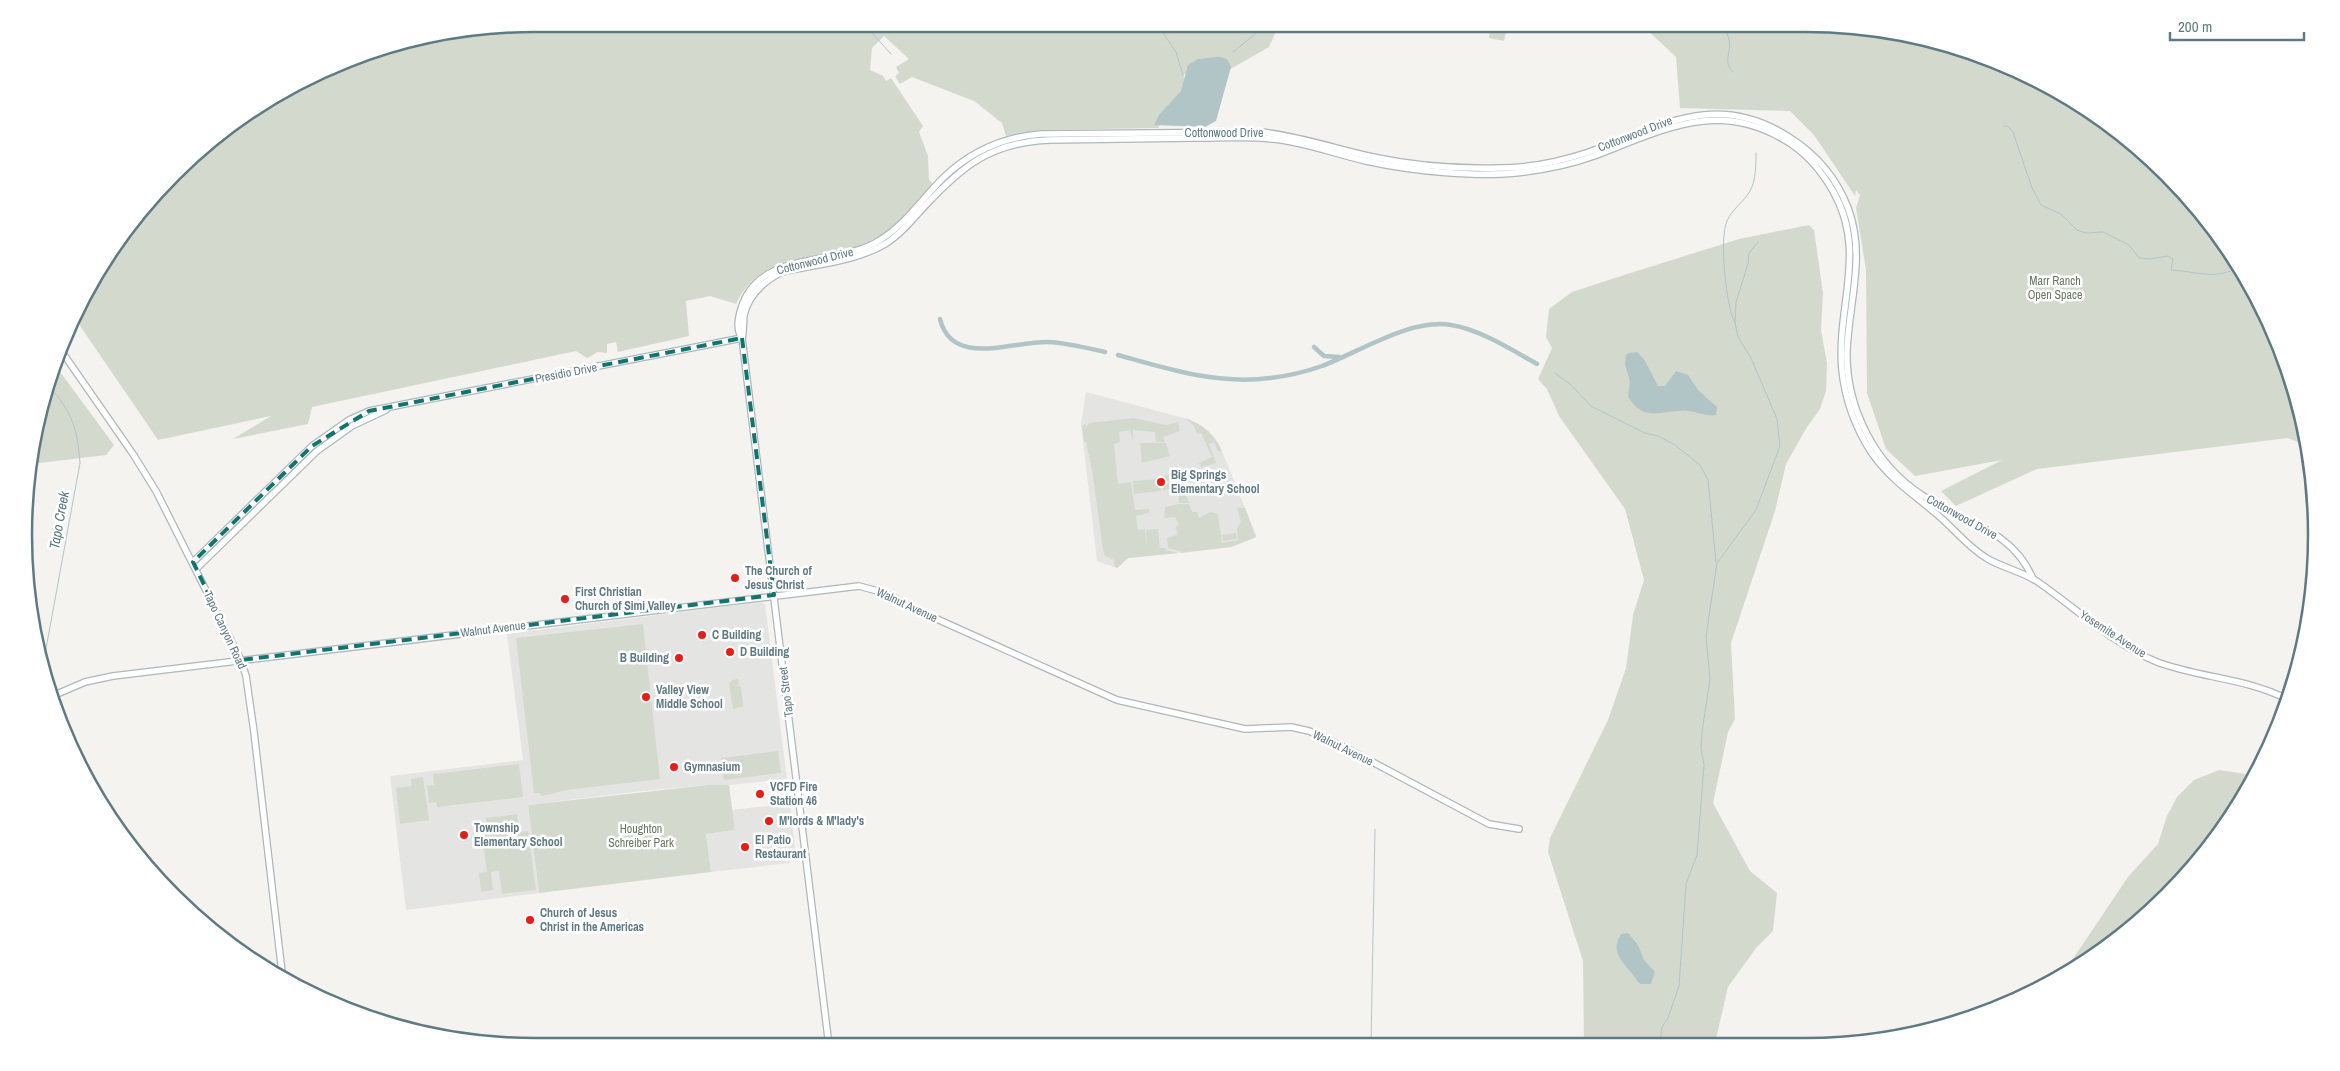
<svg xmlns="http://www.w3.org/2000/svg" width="2340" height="1071" font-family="'Archivo Narrow',sans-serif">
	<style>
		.built { fill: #e4e5e3 }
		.green { fill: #d4d9ce }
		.water { fill: #b1c5c6 }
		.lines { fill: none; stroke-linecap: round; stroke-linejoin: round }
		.stream { stroke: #b1c5c6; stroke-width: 1 }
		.canal { stroke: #b1c5c6; stroke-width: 4.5 }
		.secondary-casing { stroke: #aeb7ba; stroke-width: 8 }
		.secondary { stroke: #fff; stroke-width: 5.5 }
		.marked { fill: none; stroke: #0f766e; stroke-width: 4; stroke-dasharray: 10 6; stroke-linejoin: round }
		.poi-dot { fill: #f21912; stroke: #fff; stroke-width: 2 }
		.labels { text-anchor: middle; stroke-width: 5; stroke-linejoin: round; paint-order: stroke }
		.street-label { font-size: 12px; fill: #607a83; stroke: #fff }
		.park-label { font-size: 12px; fill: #6a7a60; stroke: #fff }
		.poi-label { font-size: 12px; font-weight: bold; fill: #607a83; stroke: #fff; text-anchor: start }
		.water-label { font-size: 14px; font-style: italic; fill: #57787a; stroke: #fff }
		.rim { fill: none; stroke: #607a83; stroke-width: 2.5 }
	</style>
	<rect width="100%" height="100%" fill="#f4f3ef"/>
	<g class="built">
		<path d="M1086,392L1188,419L1209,431L1222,451L1256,535L1255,538L1231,547L1128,558L1117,568L1097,561L1081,424Z"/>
		<path d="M761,602L765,604L787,779L729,785H708L642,791L528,805L539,893L406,910L390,776L523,760L507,634Z"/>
		<path d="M790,803L796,858L789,863L711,872L706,834L735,830L732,810Z"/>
	</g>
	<g class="green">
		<path d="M536,24H1279L1269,47L1220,75L1184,74L1185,84L1158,128L1041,130L1006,136L1002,123L974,101L912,77L900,84L895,76L899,73L896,67L909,59L884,36L872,48L870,70L883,76L886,81L891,78L923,126L919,132L928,156L929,180L933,184C913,205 895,230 868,242C821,263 762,248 736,304L710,296L686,301L689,336L618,352L616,342L607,344V353L598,352L587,358L576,351L312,407L308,424L233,439L271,416L158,440L74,317C147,168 272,72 434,34C464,27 504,27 536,24Z"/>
		<path d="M1646,24H1805L1904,34L2000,63L2089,110L2166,173L2230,251L2277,339L2306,435L2307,446L2288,438L2037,469L1956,506L1941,491L2002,460L1915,476L1886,449L1867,393L1866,270L1856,208L1860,195L1856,190L1855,196L1814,135L1790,111L1680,108L1676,57L1645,28Z"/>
		<path d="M1490,30L1506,33L1504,41L1489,38Z"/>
		<path d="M1809,225L1814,230L1823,293L1821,330L1827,363L1826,391L1820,409L1807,427L1786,464L1775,511L1731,643L1735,719L1728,732L1713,803L1750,871L1777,893L1773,931L1756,948L1728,987L1715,1043L1584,1044L1583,961L1548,852L1550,838L1608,720L1626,668L1633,615L1644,580L1625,509L1559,416L1547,389L1538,379L1552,348L1546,337L1549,309L1572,292L1624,275L1739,239Z"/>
		<path d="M55,365L114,445L106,455L31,464L34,436Z"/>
		<path d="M1134,418L1166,425L1178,422L1180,431L1163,437L1165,442H1156L1155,432L1133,430V441L1130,430L1119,432L1120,442L1114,444L1118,484L1131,482L1135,510L1149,509V513L1136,516L1138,530L1145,529L1147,550L1146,530L1158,529L1160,548H1165L1166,550L1179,553L1128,558L1117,568L1115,567L1114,560L1105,556L1103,550L1092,470L1086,442H1084L1082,426L1085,424L1086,427L1089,423Z"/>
		<path d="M1185,418C1202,424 1215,434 1222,451L1218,452L1214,442L1209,444L1216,463L1201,467L1199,463L1212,457L1201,433L1197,434L1194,426Z"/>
		<path d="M1140,443H1166L1170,456L1142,463Z"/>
		<path d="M1183,470L1185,475L1162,483L1161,477Z"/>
		<path d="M1186,477L1188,482C1180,486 1173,489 1163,490L1162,485Z"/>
		<path d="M1159,479L1161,491L1134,494L1133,481Z"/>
		<path d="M1183,486L1189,503H1179L1178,491Z"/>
		<path d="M1179,504H1189L1192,512H1197L1199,518L1210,512L1218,514L1222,543L1238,540L1237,528L1241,522L1237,508H1245L1256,537L1231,547L1181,553L1180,551L1168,548L1167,538L1177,535L1176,526L1179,525L1175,517L1164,518L1165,507Z"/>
		<path d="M1236,533L1237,539L1223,541L1222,535Z"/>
		<path d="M643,624L660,779L567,790L542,796L539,793H534L516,638Z"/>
		<path d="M738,679L739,685L734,686H741L743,707L733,709L729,684L732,680Z"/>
		<path d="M778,751L781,773L724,780L721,758Z"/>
		<path d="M519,764L523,797L437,807L436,802L429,803L427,786L434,785L433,774Z"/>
		<path d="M2219,770L2252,775L2211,847L2116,941L2064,972L2128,877L2158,844L2167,816L2177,797L2194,780Z"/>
		<path d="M423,777L429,820L400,824L396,788L412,786L411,779Z"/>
		<path d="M708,785H729L735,830L706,834L711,872L539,893L528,805Z"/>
		<path d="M517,814L519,832L528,831L536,890L502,894L499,871L491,872L493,890L481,892L479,873L487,872L482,836L488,835L486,818Z"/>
	</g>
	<g class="water">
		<path d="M1216,57C1225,57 1228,58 1231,67L1216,121L1205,127L1154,125L1159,115L1181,91L1188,65L1198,59Z"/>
		<path d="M1637,352L1644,359L1658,386H1665L1676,371L1688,375L1698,390L1717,407L1716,415C1708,417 1697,412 1689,411C1665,408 1643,425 1628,396L1630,382L1625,364L1626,355L1629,353Z"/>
		<path d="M1628,933L1638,945L1644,960L1655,972L1651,984H1641L1638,982C1630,967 1607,955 1621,934Z"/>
	</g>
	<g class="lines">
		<g class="stream">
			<path d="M864,24L891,54"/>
			<path d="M1157,24L1176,52L1183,75"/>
			<path d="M1723,24C1725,29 1728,34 1729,40C1732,51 1722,62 1733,72"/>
			<path d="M1233,52L1254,35L1262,24"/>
			<path d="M2004,126H2007L2013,132L2032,188L2041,205L2061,214L2077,230L2086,233L2103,232L2129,245L2139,258L2150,259L2168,256L2173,259L2171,270C2195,271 2217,281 2238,267"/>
			<path d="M1735,323C1726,308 1719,237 1727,221C1732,209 1744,202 1750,191C1756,181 1756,164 1756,153"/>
			<path d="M1555,373L1571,385L1591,406L1645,433L1658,436L1675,445L1700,465L1708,480L1716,562"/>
			<path d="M43,665L80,463C77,427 73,414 49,386"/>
			<path d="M1371,1044L1375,829"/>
			<path d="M1660,1044L1662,1027L1668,1018L1679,986L1686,884L1697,855L1704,765L1701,749L1702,732L1710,679L1706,636L1717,563L1756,510L1780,446L1777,419L1751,358L1738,337L1735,323L1736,302L1748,264L1749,253L1758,242"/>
		</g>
		<g class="canal">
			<path d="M940,319C952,368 1013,341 1048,342C1068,343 1087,348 1105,352"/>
			<path d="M1314,347L1324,356L1339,357"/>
			<path d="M1118,355C1168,369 1217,385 1270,378C1288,376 1305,372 1322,366C1359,352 1411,318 1451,325C1479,329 1512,350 1537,364"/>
		</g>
		<g class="secondary-casing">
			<g id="secondary">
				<path d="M742,338C736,329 738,319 741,309C759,248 837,268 880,240C906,224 922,199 943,178C970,152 1004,137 1041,134L1261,132C1299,136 1336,149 1373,157C1414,166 1458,169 1499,168C1529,168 1558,162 1586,153C1658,128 1714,89 1789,137C1816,154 1837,179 1848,208C1866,255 1849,302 1847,350C1846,379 1854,409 1867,434C1880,459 1899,480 1922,495C1962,523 2012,528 2033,579"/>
				<path d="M60,349L133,454L156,491L241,660L246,676L254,732L283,981"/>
				<path d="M193,562L312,446L349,420L369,411L742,338"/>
				<path d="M196,569L317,451L352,426L386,410"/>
				<path d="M50,697L85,682L113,676L859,586L885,593L928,615L1117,700L1245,729L1291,727L1309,731L1350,750L1489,824L1519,829"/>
				<path d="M829,1046L742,338C744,330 743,322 744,315C749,294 764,281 782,272C817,264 854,262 885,244C900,235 912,220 924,207C962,166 991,142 1050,140C1098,139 1145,139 1193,138C1220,138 1247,136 1273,139C1305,142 1335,154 1366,161C1412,171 1478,178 1524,172C1548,169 1572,164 1594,156C1663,130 1720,97 1791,144C1809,156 1822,172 1833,191C1868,252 1836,306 1842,370C1845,400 1855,427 1871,452C1891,481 1915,495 1940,517C1956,531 1969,548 1988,559C2004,568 2023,572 2038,582C2077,609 2113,644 2157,662C2200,678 2246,678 2287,699"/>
			</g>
		</g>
		<use href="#secondary" class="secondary"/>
	</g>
	<path class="marked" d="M742,338L774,595L241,660L193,562L312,446L369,411Z"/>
	<g class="poi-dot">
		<circle cx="1161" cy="482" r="5"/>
		<circle cx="735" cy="578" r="5"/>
		<circle cx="565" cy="599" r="5"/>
		<circle cx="702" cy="635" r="5"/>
		<circle cx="730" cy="652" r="5"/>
		<circle cx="679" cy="658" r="5"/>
		<circle cx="646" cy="697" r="5"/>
		<circle cx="674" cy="767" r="5"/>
		<circle cx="760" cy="794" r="5"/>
		<circle cx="769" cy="821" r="5"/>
		<circle cx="464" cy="835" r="5"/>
		<circle cx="745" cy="847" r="5"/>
		<circle cx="530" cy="920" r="5"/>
	</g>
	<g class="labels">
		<g class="street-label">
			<text x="1224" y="137">Cottonwood Drive</text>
			<text transform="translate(1635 134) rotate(-21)" y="4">Cottonwood Drive</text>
			<text transform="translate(815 261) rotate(-14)" y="4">Cottonwood Drive</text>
			<text transform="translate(566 373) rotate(-11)" y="4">Presidio Drive</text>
			<text transform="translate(1962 517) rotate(29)" y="4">Cottonwood Drive</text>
			<text transform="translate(907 605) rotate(25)" y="4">Walnut Avenue</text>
			<text transform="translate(493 629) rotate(-7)" y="4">Walnut Avenue</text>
			<text transform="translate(225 630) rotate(65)" y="4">Tapo Canyon Road</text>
			<text transform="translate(2113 634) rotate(33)" y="4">Yosemite Avenue</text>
			<text transform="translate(786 692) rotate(-97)" y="4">Tapo Street</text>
			<text transform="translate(1343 748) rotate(26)" y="4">Walnut Avenue</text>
		</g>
		<g class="park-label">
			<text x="2055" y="285">Marr Ranch<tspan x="2055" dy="14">Open Space</tspan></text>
			<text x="641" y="833">Houghton<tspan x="641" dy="14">Schreiber Park</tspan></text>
		</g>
		<g class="poi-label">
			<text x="1171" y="479">Big Springs<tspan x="1171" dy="14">Elementary School</tspan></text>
			<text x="745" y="575">The Church of<tspan x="745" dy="14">Jesus Christ</tspan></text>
			<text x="575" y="596">First Christian<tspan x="575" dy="14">Church of Simi Valley</tspan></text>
			<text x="712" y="639">C Building</text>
			<text x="740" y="656">D Building</text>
			<text x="669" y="662" text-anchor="end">B Building</text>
			<text x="656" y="694">Valley View<tspan x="656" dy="14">Middle School</tspan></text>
			<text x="684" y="771">Gymnasium</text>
			<text x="770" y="791">VCFD Fire<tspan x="770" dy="14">Station 46</tspan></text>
			<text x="779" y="825">M'lords &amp; M'lady's</text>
			<text x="474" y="832">Township<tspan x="474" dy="14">Elementary School</tspan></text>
			<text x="755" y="844">El Patio<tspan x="755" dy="14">Restaurant</tspan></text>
			<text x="540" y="917">Church of Jesus<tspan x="540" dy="14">Christ in the Americas</tspan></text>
		</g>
		<g class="water-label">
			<text transform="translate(59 520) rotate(-80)" y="5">Tapo Creek</text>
		</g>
	</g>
	<path d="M0 0H2340V1071H0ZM535 32H1805A503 503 0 0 1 2308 535V535A503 503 0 0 1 1805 1038H535A503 503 0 0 1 32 535V535A503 503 0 0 1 535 32Z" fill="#fff" fill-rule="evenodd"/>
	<path class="rim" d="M535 32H1805A503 503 0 0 1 2308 535V535A503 503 0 0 1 1805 1038H535A503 503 0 0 1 32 535V535A503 503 0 0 1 535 32Z"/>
	<path d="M2170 32v8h134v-8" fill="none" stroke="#607a83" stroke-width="2.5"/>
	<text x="2178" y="32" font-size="15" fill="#607a83" stroke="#ffffff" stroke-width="4" paint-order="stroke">200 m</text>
</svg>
